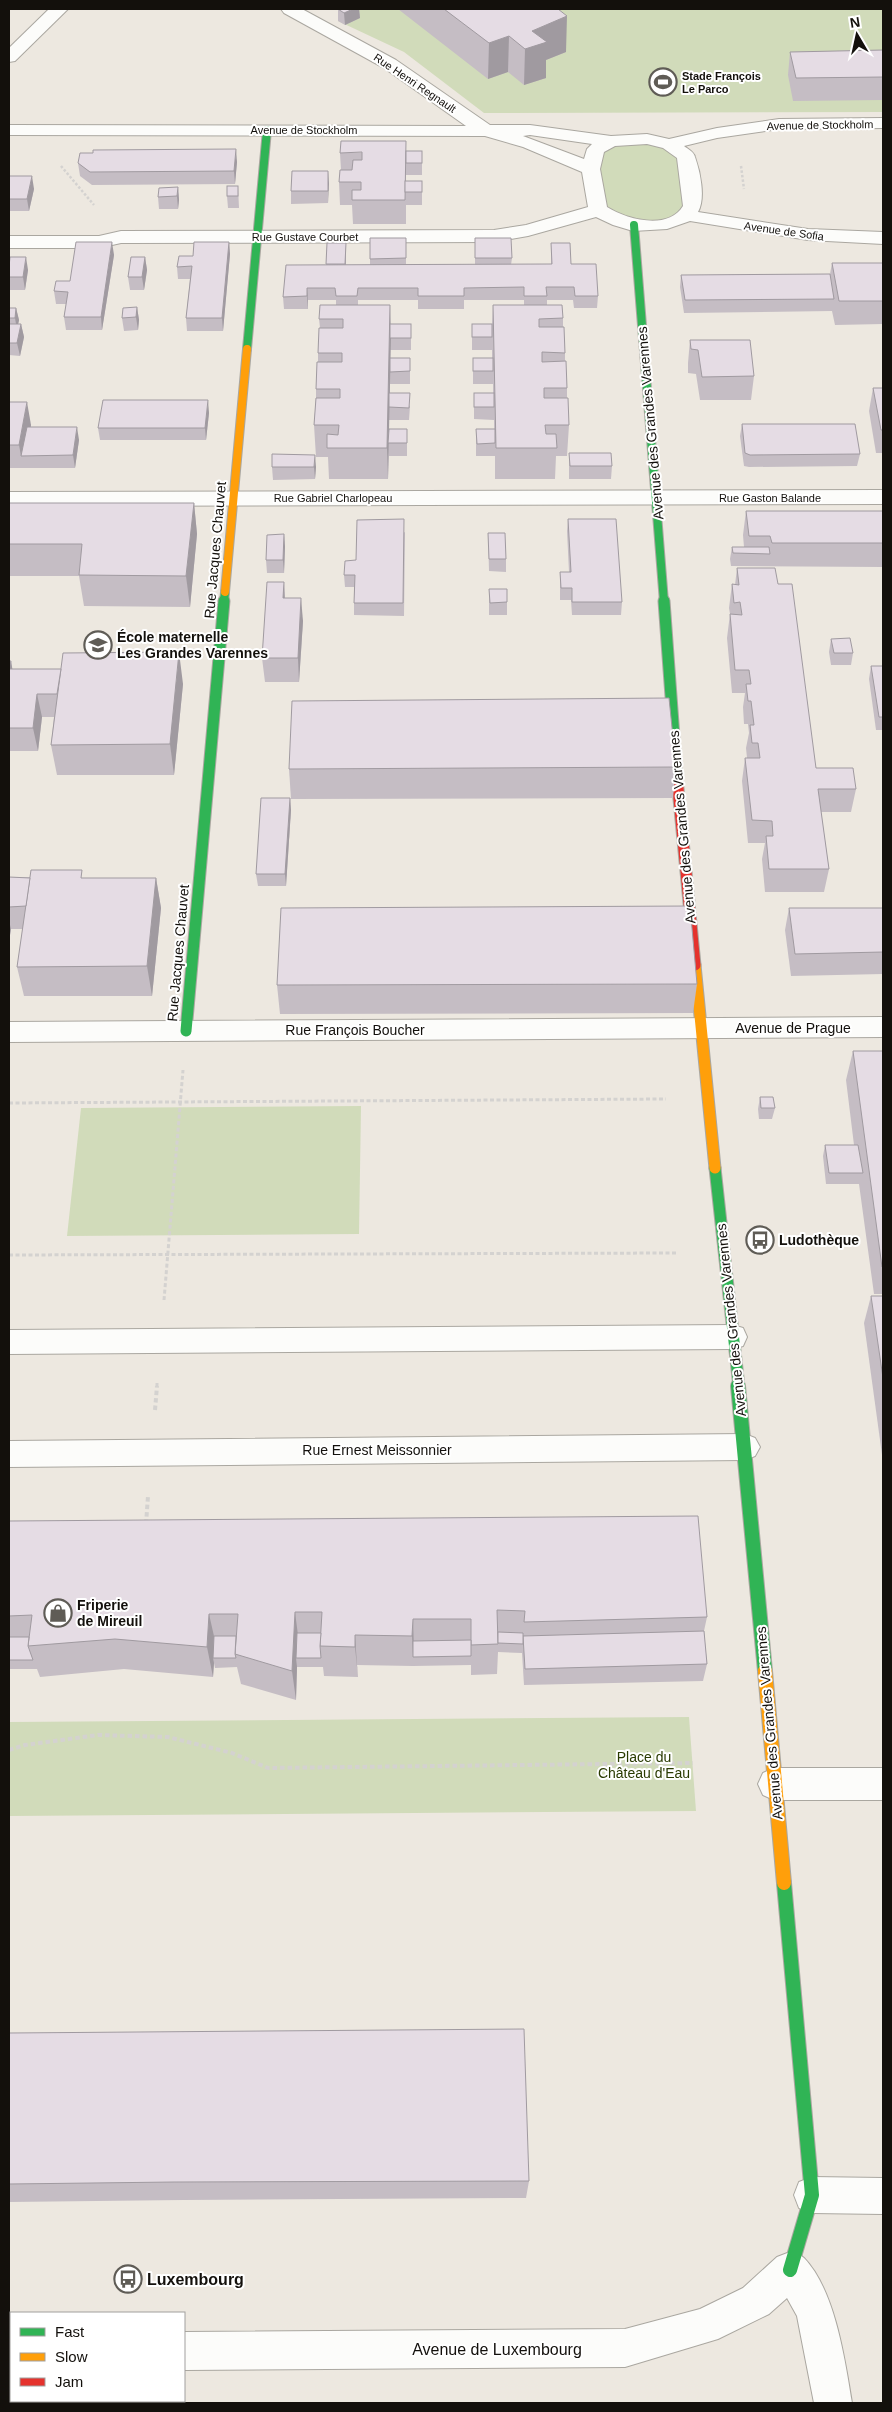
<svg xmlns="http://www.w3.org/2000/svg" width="892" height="2412" font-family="Arial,sans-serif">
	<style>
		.green { fill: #d1dbba }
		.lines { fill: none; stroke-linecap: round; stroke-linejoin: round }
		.street-casing { stroke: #aaa7a0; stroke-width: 2 }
		.fast-far2-casing { stroke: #aaa7a0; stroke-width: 10 }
		.fast-far1-casing { stroke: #aaa7a0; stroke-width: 13 }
		.fast-casing { stroke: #aaa7a0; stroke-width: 16 }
		.slow-far2-casing { stroke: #aaa7a0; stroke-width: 10 }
		.slow-far1-casing { stroke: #aaa7a0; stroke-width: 13 }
		.slow-casing { stroke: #aaa7a0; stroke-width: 16 }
		.jam-casing { stroke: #aaa7a0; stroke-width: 13 }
		.path-far2 { stroke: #d4d2d0; stroke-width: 2.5; stroke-dasharray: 2.5 2; stroke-linecap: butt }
		.path-far1 { stroke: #d4d2d0; stroke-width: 3; stroke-dasharray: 4 2.5; stroke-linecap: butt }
		.path { stroke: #d4d2d0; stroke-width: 4; stroke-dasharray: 4.5 3; stroke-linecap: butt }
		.street { fill: #fcfcfa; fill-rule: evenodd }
		.fast-far2 { stroke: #30b455; stroke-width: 8 }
		.fast-far1 { stroke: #30b455; stroke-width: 11 }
		.fast { stroke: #30b455; stroke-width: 14 }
		.slow-far2 { stroke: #ff9f0a; stroke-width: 8 }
		.slow-far1 { stroke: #ff9f0a; stroke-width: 11 }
		.slow { stroke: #ff9f0a; stroke-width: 14 }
		.jam { stroke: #e5322d; stroke-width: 11 }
		.wall { fill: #c5bdc4 }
		.shaded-wall { fill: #a09aa0 }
		.building { fill: #e5dce4; stroke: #a09aa0 }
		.labels { text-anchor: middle; stroke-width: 4; stroke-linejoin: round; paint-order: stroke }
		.far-poi-label { font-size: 11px; font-weight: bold; fill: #13100c; stroke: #fff; text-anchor: start }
		.far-street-label { font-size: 11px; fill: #13100c; stroke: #fff }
		.street-label { font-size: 14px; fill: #13100c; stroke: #fff }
		.poi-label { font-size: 14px; font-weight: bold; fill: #13100c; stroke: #fff; text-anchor: start }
		.park-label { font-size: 14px; fill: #2a3b02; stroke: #fff }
		.near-poi-label { font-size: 16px; font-weight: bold; fill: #13100c; stroke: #fff; text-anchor: start }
		.near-street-label { font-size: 16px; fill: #13100c; stroke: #fff }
	</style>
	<rect width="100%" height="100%" fill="#ede8e0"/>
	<g class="green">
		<path d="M346,9H883V112L484,113L404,52L338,21Z"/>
		<path d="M647,139L686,156V215L634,225L598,210L596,149Z"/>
		<path d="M361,1106L359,1234L67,1236L81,1108Z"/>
		<path d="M689,1717L696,1811L9,1816V1722Z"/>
	</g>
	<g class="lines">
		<g class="street-casing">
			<g id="street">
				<path d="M49,9H68L15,61L9,62V48Z"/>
				<path d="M281,9H302L396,60L490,125H530L611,136L647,134L669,139L717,128L779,119L883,118V128L779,129L717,138L684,146C688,149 694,152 695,157C700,171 706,198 698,212L808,229L883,232V244L808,240L690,221L667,229L633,231L613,225L596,217L528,236L494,242L121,243L99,248H9V236H99L121,231L494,230L526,225L588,207L582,172L523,147L485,136L9,135V125L466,126L384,68L284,13ZM530,135L592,144L587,149L584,159L523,136ZM647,144L663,148L677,158L683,206C668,231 626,219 607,207L600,169L604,152L615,146Z"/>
				<path d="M883,490V504L9,506V492Z"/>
				<path d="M883,1017V1037L9,1042V1022Z"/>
				<path d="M733,1325L743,1328L747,1337L743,1346L733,1349L9,1354V1330Z"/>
				<path d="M745,1434L755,1438L760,1447L755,1456L745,1460L9,1467V1441Z"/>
				<path d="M774,1768H883V1800H774L763,1795L758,1784L763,1773Z"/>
				<path d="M812,2177L883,2178V2214L812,2213L799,2208L794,2195L799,2182Z"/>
				<path d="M790,2252C794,2253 801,2255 804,2258C835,2290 845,2360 852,2403H814L797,2316L787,2298L769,2314L718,2339L625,2367L184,2370V2332L625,2329L700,2309L743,2288L777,2257Z"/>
				<rect x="9" y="2334" width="2" height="38"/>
			</g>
		</g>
		<g class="fast-far2-casing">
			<g id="fast-far2">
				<path d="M634,225L664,602"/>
				<path d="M247,349L267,130"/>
				<path d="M224,602L225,592"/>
			</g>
		</g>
		<g class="fast-far1-casing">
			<g id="fast-far1">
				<path d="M664,601L677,778"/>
				<path d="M186,1031L224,601"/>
				<path d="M715,1168L739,1387"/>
			</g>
		</g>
		<g class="fast-casing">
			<g id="fast">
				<path d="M738,1386L765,1671"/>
				<path d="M784,1883L812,2195L790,2270"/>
			</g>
		</g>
		<g class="slow-far2-casing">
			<path id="slow-far2" d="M225,592L247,349"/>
		</g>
		<g class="slow-far1-casing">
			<path id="slow-far1" d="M695,965L715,1168"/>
		</g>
		<g class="slow-casing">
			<path id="slow" d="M765,1671L784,1883"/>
		</g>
		<g class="jam-casing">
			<path id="jam" d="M677,778L695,965"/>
		</g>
		<g class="path-far2">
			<path d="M61,166L94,205"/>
			<path d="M741,166L744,189"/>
		</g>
		<g class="path-far1">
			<path d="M9,1103L666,1099"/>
			<path d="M9,1255L678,1253"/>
			<path d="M164,1300L183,1070"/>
			<path d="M157,1387V1383"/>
		</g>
		<g class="path">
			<path d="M155,1410L157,1386"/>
			<path d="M146,1524L148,1496"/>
			<path d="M9,1750L25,1745L98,1735L168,1737L232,1753L268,1768L693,1763"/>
		</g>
		<use href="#street" class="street"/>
		<use href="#fast-far2" class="fast-far2"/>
		<use href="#fast-far1" class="fast-far1"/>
		<use href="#fast" class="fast"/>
		<use href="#slow-far2" class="slow-far2"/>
		<use href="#slow-far1" class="slow-far1"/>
		<use href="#slow" class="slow"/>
		<use href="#jam" class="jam"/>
	</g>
	<g class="wall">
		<path d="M338,9H359L360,18L345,25L338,21Z"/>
		<path d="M398,9H558L566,52L546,60V78L524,85L508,72L488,79Z"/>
		<path d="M883,50V100L793,101L788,75L790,52Z"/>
		<path d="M422,151V175H406V172V181H422V205H406V224H353L352,205H340L339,182L341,170L340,153Z"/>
		<path d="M237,162L235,184L92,185L80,176L78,163Z"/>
		<path d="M328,171V203L291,204V191Z"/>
		<path d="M9,176L34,189L29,211H9Z"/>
		<path d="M238,186L239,208H228L227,196Z"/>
		<path d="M178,187L179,200L178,209H159L158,197Z"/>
		<path d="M406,238V265H475V238L512,258L511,265L551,264V243L571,264L598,296L597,308H574L573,300H547V305L563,318V327L565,353V361L567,388V398L569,425L567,456H556L555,479H495V456H476V429H494V420L474,419V393H493V384H473V358H492V346V350H472V324H492L493,305H524V300H464V309H418V300H358V305H390V324H411V350H390V358H410V384H390V382V393L410,406L409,420H389V429H407V456H389V451L388,479H329L328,457H316L314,425L316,398V389L318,362V353L320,328L319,319L336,305V300H308V309H284L283,297L326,265L327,243H346V265H370V259Z"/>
		<path d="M229,242L230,254L223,331H187L186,318L190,279H178L177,267L193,256Z"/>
		<path d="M114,255L102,330H66L64,317L66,304H56L54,291L70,281Z"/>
		<path d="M145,257L147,270L144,290H130L128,277Z"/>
		<path d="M832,263H883V324L835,325L832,311L684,313L680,287L681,275L830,274Z"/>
		<path d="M9,267L28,270L25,290H9Z"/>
		<path d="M137,307L139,320L138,330L124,331L122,318Z"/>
		<path d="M9,308H16L19,320L18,324H21L24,337L20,356L9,355Z"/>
		<path d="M690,340L754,376L751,400H700L696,374L688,373V363Z"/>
		<path d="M873,388H883V453H876L869,411Z"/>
		<path d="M9,402L31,425V427L79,440L75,468H9Z"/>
		<path d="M209,413L206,440H100L98,428Z"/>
		<path d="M742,424L860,454L857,466L749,467L744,466L740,436Z"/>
		<path d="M569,453L612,466L611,479H569Z"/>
		<path d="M272,454L316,467L315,479L273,480L272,467Z"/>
		<path d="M9,503H194L197,534L190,607L84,606L79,576H9Z"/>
		<path d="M746,511H883V567L731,566L730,559L732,547H744L743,535Z"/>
		<path d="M568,519L622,602L621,615H572L571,600H560V572H569L567,531Z"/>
		<path d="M405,532L404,616L354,615V587H345L344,575L356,560Z"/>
		<path d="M488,533L506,559V572L489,571Z"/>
		<path d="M284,534L285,547L284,573H267L266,560Z"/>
		<path d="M737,568L778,584L816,768L856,789L851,812H821L829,869L824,892H765L762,859L765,843H748L742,781L745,758H747L746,748L749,733L748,724H744L743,707L745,693H732L727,638L730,614L729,608L732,584L735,585Z"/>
		<path d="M284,582L285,598L303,621L299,682H265L262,658Z"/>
		<path d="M489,589L507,602V615H489Z"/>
		<path d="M831,639L853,653L851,665H831L829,652Z"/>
		<path d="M9,661H11L12,669L183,684L174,775H57L51,745L54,717H42L38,751H9Z"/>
		<path d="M871,666H883V730H876L869,679Z"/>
		<path d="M676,767L673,798L291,799L289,769Z"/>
		<path d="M290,798L291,810L286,886H258L256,874Z"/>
		<path d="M9,877L83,878H156L161,908L152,996H24L17,967L23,929H11L9,941Z"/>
		<path d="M789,908H883V974L791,976L785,930Z"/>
		<path d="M697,984L693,1013L280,1014L277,985Z"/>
		<path d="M853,1051H883V1294H874L859,1184H826L823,1156L825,1145H854L846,1080Z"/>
		<path d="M760,1097L775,1108L772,1119H759L758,1109Z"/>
		<path d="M871,1296H883V1462L864,1323Z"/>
		<path d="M9,1521L707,1617L704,1631L707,1664L703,1681L524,1685L522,1653L498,1652L497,1674L471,1675V1665L413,1666L357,1665L358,1677L324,1676L323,1667H297L296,1700L241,1684L237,1667L215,1668L214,1663L213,1677L124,1669L40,1677L37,1669H10L9,1681Z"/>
		<path d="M9,2033L529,2181L526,2198L183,2200L9,2202Z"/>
	</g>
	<g class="shaded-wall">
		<path d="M353,9H359L360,18L345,25L344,13Z"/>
		<path d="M567,16L566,52L546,60V78L524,85L525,49L532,31Z"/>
		<path d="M509,36L508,72L488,79L489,43Z"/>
		<path d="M236,149L237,162L235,184L234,171Z"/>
		<path d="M328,171L329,184L328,203Z"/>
		<path d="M32,176L34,189L29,211L27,199Z"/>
		<path d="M178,187L179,200L178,209L177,196Z"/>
		<path d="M112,242L114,255L102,330L101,317Z"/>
		<path d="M229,242L230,254L223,331L222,318Z"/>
		<path d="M346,243V256L345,276V264Z"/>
		<path d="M26,257L28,270L25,290L23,277Z"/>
		<path d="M145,257L147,270L144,290L142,277Z"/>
		<path d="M307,288L308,300V309L307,296Z"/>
		<path d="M390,305L391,336L388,479L387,448Z"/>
		<path d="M137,307L139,320L138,330L136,317Z"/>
		<path d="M16,308L19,320L17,330L15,318Z"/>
		<path d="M21,324L24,337L20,356L17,343Z"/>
		<path d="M208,400L209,413L206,440L205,428Z"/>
		<path d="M27,402L31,425L26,456H21L19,445Z"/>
		<path d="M77,427L79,440L75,468L73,455Z"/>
		<path d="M315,455L316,467L315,479L314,467Z"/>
		<path d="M194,503L197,534L190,607L186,576Z"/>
		<path d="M284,534L285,547L284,573L283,560Z"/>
		<path d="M284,582L285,605L283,598Z"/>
		<path d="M301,598L303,621L299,682L298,658Z"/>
		<path d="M179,652L183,684L174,775L170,744Z"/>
		<path d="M11,661L15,684L9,669Z"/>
		<path d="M37,694L42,717L38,751L33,728Z"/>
		<path d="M290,798L291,810L286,886L285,874Z"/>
		<path d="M156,878L161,908L152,996L147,966Z"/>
		<path d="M9,921L11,929L9,941Z"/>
		<path d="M295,1612L299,1643L296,1658L297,1667L296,1700L292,1671Z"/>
		<path d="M209,1614L216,1645L213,1658L214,1663L213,1677L207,1647Z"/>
		<path d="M413,1619L414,1650L413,1657L412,1636Z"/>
		<path d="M355,1635L357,1665L358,1677L355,1647Z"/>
		<path d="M9,1667L10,1669L9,1681Z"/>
	</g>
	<g class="building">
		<path d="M338,9H353L344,13Z"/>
		<path d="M444,9H558L567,16L532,31L547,42L525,49L509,36L489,43Z"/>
		<path d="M883,50V77L796,78L790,52Z"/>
		<path d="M341,141H406L405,200H352V190H361V182H339L340,170H352L353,160H362V152L340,153Z"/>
		<path d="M236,149L234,171L90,172L78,163L80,153H93V150Z"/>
		<rect x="406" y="151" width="16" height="12"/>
		<path d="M292,171H328V191H291Z"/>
		<path d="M9,176H32L27,199H9Z"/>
		<rect x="405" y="181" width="17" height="11"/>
		<rect x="227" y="186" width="11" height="10"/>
		<path d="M178,187L177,196L158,197L159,188Z"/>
		<path d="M370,238H406V258L370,259Z"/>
		<path d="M475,238H511L512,258H475Z"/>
		<path d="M76,242H112L101,317H64L68,292L54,291L56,281H70Z"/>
		<path d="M194,242H229L222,318H186L192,266L177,267L179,256H193Z"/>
		<path d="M327,243H346L345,264H326Z"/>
		<path d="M551,243H570L571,264H596L598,296H575L574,287H546L547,296H524V287L464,288V296H418V288H358L357,296H336L335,288H307V296L283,297L286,265L552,264Z"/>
		<path d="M10,257H26L23,277H9V267Z"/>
		<path d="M131,257H145L142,277H128Z"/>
		<path d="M832,263H883V301H839Z"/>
		<path d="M830,274L834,299L685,300L681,275Z"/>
		<path d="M320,305H390L387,448H327V434L338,435L339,425H314L316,398H340V389H316L317,362H342V353H318L319,328H343V319H319Z"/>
		<path d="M493,305H562L563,318L539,319V327H564L565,353L542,352V362L566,361L567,388H544V398H568L569,425H545L546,434H556L557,448H496Z"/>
		<path d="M137,307L136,317L122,318L123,308Z"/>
		<path d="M9,308H16L15,318H9Z"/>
		<path d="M9,324H21L17,343H9Z"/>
		<rect x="390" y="324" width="21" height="14"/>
		<rect x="472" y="324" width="20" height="13"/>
		<path d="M690,340H750L754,376L702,377L698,350L691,349Z"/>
		<path d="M390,358H410V371L390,372Z"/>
		<rect x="473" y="358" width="20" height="13"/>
		<path d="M873,388H883V430H881Z"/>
		<path d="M389,393H410L409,408L389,407Z"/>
		<rect x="474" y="393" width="20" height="14"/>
		<path d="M103,400H208L205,428H98Z"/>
		<path d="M9,402H27L19,445H9Z"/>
		<path d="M742,424H855L860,454L750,455L745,453Z"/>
		<path d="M27,427H77L73,455L21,456Z"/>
		<path d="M389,429H407V443H388Z"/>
		<path d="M476,429H495V443L477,444Z"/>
		<path d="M569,453H611L612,466H570Z"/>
		<path d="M272,454L315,455L314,467H272Z"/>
		<path d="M9,503H194L186,576L79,575L82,544H9Z"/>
		<path d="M746,511H883V543H772L770,536H749Z"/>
		<path d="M404,519L403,603H354L355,575H344L345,561L356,560L357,520Z"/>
		<path d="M568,519H616L622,602H572V588H561L560,572H571Z"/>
		<path d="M488,533H505L506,559H489Z"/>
		<path d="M284,534L283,560H266L267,535Z"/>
		<path d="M732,547H769L770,554L733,553Z"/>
		<path d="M737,568H775L778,584H792L816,768H853L856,789H818L829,869H769L766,836H773L772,821L752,820L745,758H760L758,743H752L750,725H754L751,701H748L746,684H751L749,670H735L730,614L742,615L740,602L734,603L732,584L739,585Z"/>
		<path d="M267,582H284L283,598H301L298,658H262Z"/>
		<path d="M489,589H507V602L490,603Z"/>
		<path d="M850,638L853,653H834L831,639Z"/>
		<path d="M179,652L170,744L51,745L63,653Z"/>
		<path d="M9,661H11L9,669H61L57,694H37L33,728H9Z"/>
		<path d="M871,666H883V717H879Z"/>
		<path d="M669,698L676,767L289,769L292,701Z"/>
		<path d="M261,798H290L285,874H256Z"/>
		<path d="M31,870H82L81,878H156L147,966L17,967Z"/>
		<path d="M9,877L30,878L26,906L9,907Z"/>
		<path d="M690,906L697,984L277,985L281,908Z"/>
		<path d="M789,908H883V952L795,954Z"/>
		<path d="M853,1051H883V1267H882Z"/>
		<path d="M760,1097H773L775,1108H761Z"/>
		<path d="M825,1145H858L863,1173H829Z"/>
		<path d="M871,1296H883V1378Z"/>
		<path d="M698,1516L707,1617L524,1622L525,1611L497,1610L498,1644L471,1645V1619H413L412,1636L355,1635V1647L320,1646L322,1612H295L292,1671L235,1654L238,1614H209L207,1647L115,1639L28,1646L32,1615L9,1616V1521Z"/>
		<path d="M704,1631L707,1664L525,1669L523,1636Z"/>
		<path d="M498,1632L523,1633V1644L498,1643Z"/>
		<path d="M297,1633H321L320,1646L321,1658H296Z"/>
		<path d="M214,1636H236L235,1654L236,1658H213Z"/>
		<path d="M9,1637H29L28,1646L33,1660H9Z"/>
		<path d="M471,1640V1656L413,1657V1641Z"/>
		<path d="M524,2029L529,2181L174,2182L9,2184V2033Z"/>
	</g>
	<defs>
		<g id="stadium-ring" transform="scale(1.4375)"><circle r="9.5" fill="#fff" stroke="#5f5c56" stroke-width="1.5"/><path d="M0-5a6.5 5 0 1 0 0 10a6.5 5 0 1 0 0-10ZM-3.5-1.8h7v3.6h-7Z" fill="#5f5c56"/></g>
		<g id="school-ring" transform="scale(1.4375)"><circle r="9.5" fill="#fff" stroke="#5f5c56" stroke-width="1.5"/><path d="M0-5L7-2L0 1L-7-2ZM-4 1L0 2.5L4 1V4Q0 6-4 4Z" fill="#5f5c56"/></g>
		<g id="bus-ring" transform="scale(1.4375)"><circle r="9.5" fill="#fff" stroke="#5f5c56" stroke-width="1.5"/><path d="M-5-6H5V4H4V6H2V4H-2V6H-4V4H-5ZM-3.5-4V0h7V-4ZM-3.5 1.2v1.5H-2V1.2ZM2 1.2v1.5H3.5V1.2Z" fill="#5f5c56"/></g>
		<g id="shop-ring" transform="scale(1.4375)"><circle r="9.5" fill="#fff" stroke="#5f5c56" stroke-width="1.5"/><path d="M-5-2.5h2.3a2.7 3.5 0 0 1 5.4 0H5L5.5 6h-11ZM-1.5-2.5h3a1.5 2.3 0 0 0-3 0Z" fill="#5f5c56"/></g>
	</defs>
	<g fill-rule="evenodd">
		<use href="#stadium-ring" x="663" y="82"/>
		<use href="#school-ring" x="98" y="645"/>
		<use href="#bus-ring" x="760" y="1240"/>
		<use href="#shop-ring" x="58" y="1613"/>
		<use href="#bus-ring" x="128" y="2279"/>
	</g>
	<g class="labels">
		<g class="far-poi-label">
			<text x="682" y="80">Stade François<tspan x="682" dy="13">Le Parco</tspan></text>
		</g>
		<g class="far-street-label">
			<text transform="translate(415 83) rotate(34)" y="4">Rue Henri Regnault</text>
			<text transform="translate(820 125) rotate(-1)" y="4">Avenue de Stockholm</text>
			<text x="304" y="134">Avenue de Stockholm</text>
			<text transform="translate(784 231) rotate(8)" y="4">Avenue de Sofia</text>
			<text x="305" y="241">Rue Gustave Courbet</text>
			<text x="333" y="502">Rue Gabriel Charlopeau</text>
			<text x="770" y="502">Rue Gaston Balande</text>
		</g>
		<g class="street-label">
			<text transform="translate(650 423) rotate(-95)" y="5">Avenue des Grandes Varennes</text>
			<text transform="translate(215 550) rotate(-85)" y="5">Rue Jacques Chauvet</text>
			<text transform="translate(682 827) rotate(-95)" y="5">Avenue des Grandes Varennes</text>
			<text transform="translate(178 953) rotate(-85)" y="5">Rue Jacques Chauvet</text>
			<text x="793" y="1033">Avenue de Prague</text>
			<text x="355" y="1035">Rue François Boucher</text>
			<text transform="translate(731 1320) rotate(-96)" y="5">Avenue des Grandes Varennes</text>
			<text x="377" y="1455">Rue Ernest Meissonnier</text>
			<text transform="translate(769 1723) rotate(-95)" y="5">Avenue des Grandes Varennes</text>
		</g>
		<g class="poi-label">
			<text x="117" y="642">École maternelle<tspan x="117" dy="16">Les Grandes Varennes</tspan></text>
			<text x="779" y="1245">Ludothèque</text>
			<text x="77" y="1610">Friperie<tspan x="77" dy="16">de Mireuil</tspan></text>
		</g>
		<g class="park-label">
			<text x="644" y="1762">Place du<tspan x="644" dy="16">Château d'Eau</tspan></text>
		</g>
		<g class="near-poi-label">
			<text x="147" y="2285">Luxembourg</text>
		</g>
		<g class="near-street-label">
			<text x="497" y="2355">Avenue de Luxembourg</text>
		</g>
	</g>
	<rect width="892" height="2412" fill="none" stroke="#13100c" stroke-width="20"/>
	<rect x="10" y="2312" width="175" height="90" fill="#ffffff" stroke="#a19f9e"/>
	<rect x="20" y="2328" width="25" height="8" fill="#30b455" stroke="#a19f9e"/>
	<text x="55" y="2337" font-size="15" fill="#13100c">Fast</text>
	<rect x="20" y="2353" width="25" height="8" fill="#ff9f0a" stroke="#a19f9e"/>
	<text x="55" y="2362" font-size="15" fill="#13100c">Slow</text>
	<rect x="20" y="2378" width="25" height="8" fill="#e5322d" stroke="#a19f9e"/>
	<text x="55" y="2387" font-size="15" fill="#13100c">Jam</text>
	<g transform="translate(857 35) rotate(351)" stroke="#ffffff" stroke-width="4" paint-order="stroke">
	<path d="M0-4L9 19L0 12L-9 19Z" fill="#13100c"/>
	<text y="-8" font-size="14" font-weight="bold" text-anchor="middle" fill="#13100c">N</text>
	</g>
</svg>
